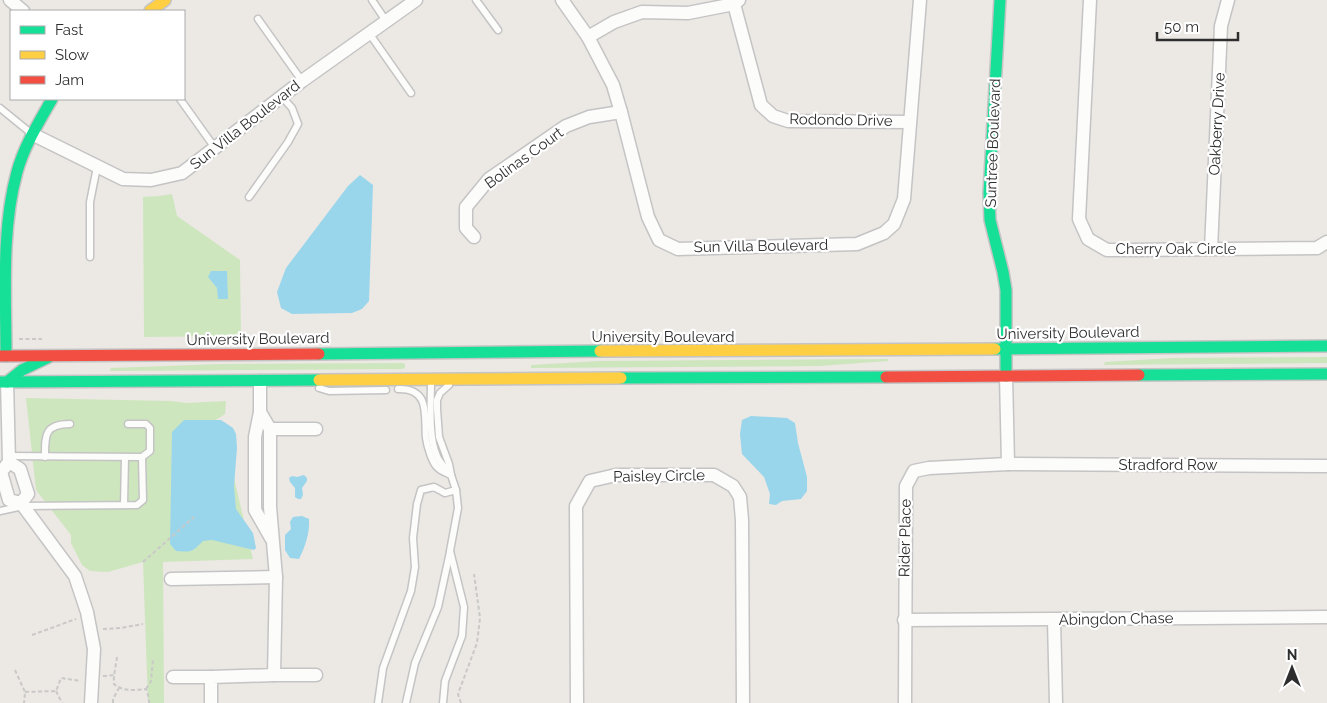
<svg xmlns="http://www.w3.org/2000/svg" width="1327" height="703" font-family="Raleway,sans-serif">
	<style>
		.green { fill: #cee6be }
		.water { fill: #99d6ec }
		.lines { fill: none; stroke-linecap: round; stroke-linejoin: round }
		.lane-casing { stroke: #c5c4c5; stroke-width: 9 }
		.street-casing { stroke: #c5c4c5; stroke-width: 15 }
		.fast-casing { stroke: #c5c4c5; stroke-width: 14 }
		.slow-casing { stroke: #c5c4c5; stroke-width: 14 }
		.jam-casing { stroke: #c5c4c5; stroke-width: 14 }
		.path { stroke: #c9c9c8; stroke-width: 2; stroke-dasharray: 4 2.5; stroke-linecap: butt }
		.lane { stroke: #fcfcfb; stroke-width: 6 }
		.street { stroke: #fcfcfb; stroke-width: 12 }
		.fast { stroke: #16e098; stroke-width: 11 }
		.slow { stroke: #ffcf43; stroke-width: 11 }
		.jam { stroke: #f24e42; stroke-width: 11 }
		.labels { text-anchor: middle; stroke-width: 4.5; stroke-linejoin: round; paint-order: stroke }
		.street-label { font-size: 15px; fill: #2e2e2e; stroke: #fff }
	</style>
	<rect width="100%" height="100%" fill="#ece8e4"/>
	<g class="green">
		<path d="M172,194L177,216L240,260L241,336L144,337L143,197L159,196Z"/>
		<path d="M1327,357V363L1104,365L1105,362L1172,358Z"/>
		<path d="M888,359V361L819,366L531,368V365L599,361Z"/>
		<path d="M402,363L405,364V367L403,369L110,371L111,368L221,364Z"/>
		<path d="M26,398L171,401L187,403L226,401L225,414L214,421L233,474L253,559L163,562L164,703H148L143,562L108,572L90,571L82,565L71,543V535L36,490Z"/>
	</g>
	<g class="water">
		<path d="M360,175L373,185L369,301L362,309L352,313L292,314L281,308L277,292L286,268L348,186Z"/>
		<path d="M211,271H227L228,299H218L217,288L208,277Z"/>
		<path d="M751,416L787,418L795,423L798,443L807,477V491L801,499L782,501L776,505L769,504L770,494L764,477L742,454L740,434L742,420Z"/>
		<path d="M184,420H221L233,428L236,434L237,448L234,486L236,509L253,533L256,548L254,550L212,540L203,541C191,553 192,552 176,551L170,544L172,432Z"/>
		<path d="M304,475L307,478V481L302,488L303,495L301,499H298L295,497V488L290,482L289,478L292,476L297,477Z"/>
		<path d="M302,516L309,519C310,533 305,547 299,559L290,558L285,550V535L291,529L290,522L293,517Z"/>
	</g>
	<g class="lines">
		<g class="lane-casing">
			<g id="lane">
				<path d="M372,0L386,21"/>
				<path d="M476,0L498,30"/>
				<path d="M258,19L302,81"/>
				<path d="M369,33L411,93"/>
				<path d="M180,99L215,148"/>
				<path d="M0,108L32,134"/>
				<path d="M249,197L288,142L298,124L292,108L282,97"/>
				<path d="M90,257V202L97,167"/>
				<path d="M431,382C431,403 428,437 437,456C439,462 445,467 448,472"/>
				<path d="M319,388L329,391L386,390"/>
				<path d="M398,389C431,388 424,416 426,438C427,446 432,462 437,467C440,471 447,473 451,475"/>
				<path d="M9,456L142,457L150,451V428L146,424H128"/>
				<path d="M45,457C45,436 44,424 70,424"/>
				<path d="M124,505L125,457"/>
				<path d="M0,511L23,506L137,505L143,500L142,457"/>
				<path d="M378,703L383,668L411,591L415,567L413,538L417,504L421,490L434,487L445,493L456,490"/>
				<path d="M406,703L415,663L438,607L450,552"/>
				<path d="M443,703L445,681L462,636L464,607L450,551L458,508L456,490L451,475L449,464L439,437L437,409V400L440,393L449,385"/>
			</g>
		</g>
		<g class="street-casing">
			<g id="street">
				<path d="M10,0L23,11"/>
				<path d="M562,0L588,37L613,85L621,112L648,217L659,240L678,249L857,244L884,233L894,224L904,199L920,0"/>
				<path d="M1090,0L1079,219L1088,239L1107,250H1132L1317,248L1327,242"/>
				<path d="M734,4L761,105L773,116L788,121L910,122"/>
				<path d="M588,37L614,22L642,12L688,13L734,4L739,0"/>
				<path d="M32,134L123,179L151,180L182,173L302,81L416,0"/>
				<path d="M474,237L466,228V207L489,179L566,126L589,117L621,112"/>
				<path d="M1211,249L1221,26L1228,0"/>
				<path d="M1006,376L1008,464"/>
				<path d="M260,381V412L255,437V510L271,538"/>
				<path d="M7,382L9,462"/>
				<path d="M270,429H316"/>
				<path d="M21,503L28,494L20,469L9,462L1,472L9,500L21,503L75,576L87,612L94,649L91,703"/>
				<path d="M171,579L276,577"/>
				<path d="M904,620L1327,617"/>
				<path d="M1054,620L1056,703"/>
				<path d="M274,675H316"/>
				<path d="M173,677H211"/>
				<path d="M211,703V677L274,675L276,577L270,507V429L260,412"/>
				<path d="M577,703L576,506L590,481L616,475H714L733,486L740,497L742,520L743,703"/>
				<path d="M905,703L906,486L914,471L929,468L1008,464L1327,466"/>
			</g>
		</g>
		<g class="fast-casing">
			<g id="fast">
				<path d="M1000,0L989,193L990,220L1003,272L1006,290V376"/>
				<path d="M995,349L1327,346"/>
				<path d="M319,354L600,351"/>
				<path d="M6,356C6,296 1,230 17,172C24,146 39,122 52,99"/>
				<path d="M1139,375L1327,374"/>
				<path d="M621,378L886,377"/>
				<path d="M0,382L319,380"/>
				<path d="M7,382L22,370L49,357"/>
			</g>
		</g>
		<g class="slow-casing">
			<g id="slow">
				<path d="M150,11L165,0"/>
				<path d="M600,351L995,349"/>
				<path d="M319,380L621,378"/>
			</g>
		</g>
		<g class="jam-casing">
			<g id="jam">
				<path d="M0,356L319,354"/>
				<path d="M886,377L1139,375"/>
			</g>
		</g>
		<g class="path">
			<path d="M19,339H42"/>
			<path d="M143,562L194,517"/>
			<path d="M103,629L121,628L143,624"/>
			<path d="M32,635L76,619"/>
			<path d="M117,657C116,666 113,677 114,684C123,692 136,690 146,689L149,698V703"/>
			<path d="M15,670L25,692L24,703"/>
			<path d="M103,676L115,675"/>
			<path d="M146,689L151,681L153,659"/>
			<path d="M56,691L62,703"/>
			<path d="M25,692L56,691L61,678L81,681"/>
			<path d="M113,703V699L119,688"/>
			<path d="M461,703L458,694L477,643L480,618L474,574"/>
		</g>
		<use href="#lane" class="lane"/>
		<use href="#street" class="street"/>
		<use href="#fast" class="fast"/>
		<use href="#slow" class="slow"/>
		<use href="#jam" class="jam"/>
	</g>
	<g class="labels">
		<g class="street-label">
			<text transform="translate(841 120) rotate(1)" y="5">Rodondo Drive</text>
			<text transform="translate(1217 124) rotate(-87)" y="5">Oakberry Drive</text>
			<text transform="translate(245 125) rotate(-38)" y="5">Sun Villa Boulevard</text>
			<text transform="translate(993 143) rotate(-88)" y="5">Suntree Boulevard</text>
			<text transform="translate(524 158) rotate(-36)" y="5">Bolinas Court</text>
			<text transform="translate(761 246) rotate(-1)" y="5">Sun Villa Boulevard</text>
			<text x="1176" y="254">Cherry Oak Circle</text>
			<text transform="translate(1068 333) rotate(-1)" y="5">University Boulevard</text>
			<text x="663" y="342">University Boulevard</text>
			<text transform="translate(258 339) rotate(-1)" y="5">University Boulevard</text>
			<text x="1168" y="470">Stradford Row</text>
			<text transform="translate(659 476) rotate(-1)" y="5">Paisley Circle</text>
			<text transform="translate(905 538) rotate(-89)" y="5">Rider Place</text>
			<text transform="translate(1116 619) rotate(-1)" y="5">Abingdon Chase</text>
		</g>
	</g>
	<rect x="10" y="10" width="175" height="90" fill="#ffffff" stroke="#ababab"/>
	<rect x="20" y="26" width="25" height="8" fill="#16e098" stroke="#ababab"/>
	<text x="55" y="35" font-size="15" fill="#2e2e2e">Fast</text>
	<rect x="20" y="51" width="25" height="8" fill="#ffcf43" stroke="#ababab"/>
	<text x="55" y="60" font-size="15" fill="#2e2e2e">Slow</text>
	<rect x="20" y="76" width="25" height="8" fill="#f24e42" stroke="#ababab"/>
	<text x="55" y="85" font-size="15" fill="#2e2e2e">Jam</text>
	<g transform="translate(1292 668)" stroke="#ffffff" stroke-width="4" paint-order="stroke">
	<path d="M0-4L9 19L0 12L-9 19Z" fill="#2e2e2e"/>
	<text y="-8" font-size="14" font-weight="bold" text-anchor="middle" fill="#2e2e2e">N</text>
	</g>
	<path d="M1157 32v8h81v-8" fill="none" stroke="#2e2e2e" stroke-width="2.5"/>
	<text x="1164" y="32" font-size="15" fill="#2e2e2e" stroke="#ffffff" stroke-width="4" paint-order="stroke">50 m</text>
</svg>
